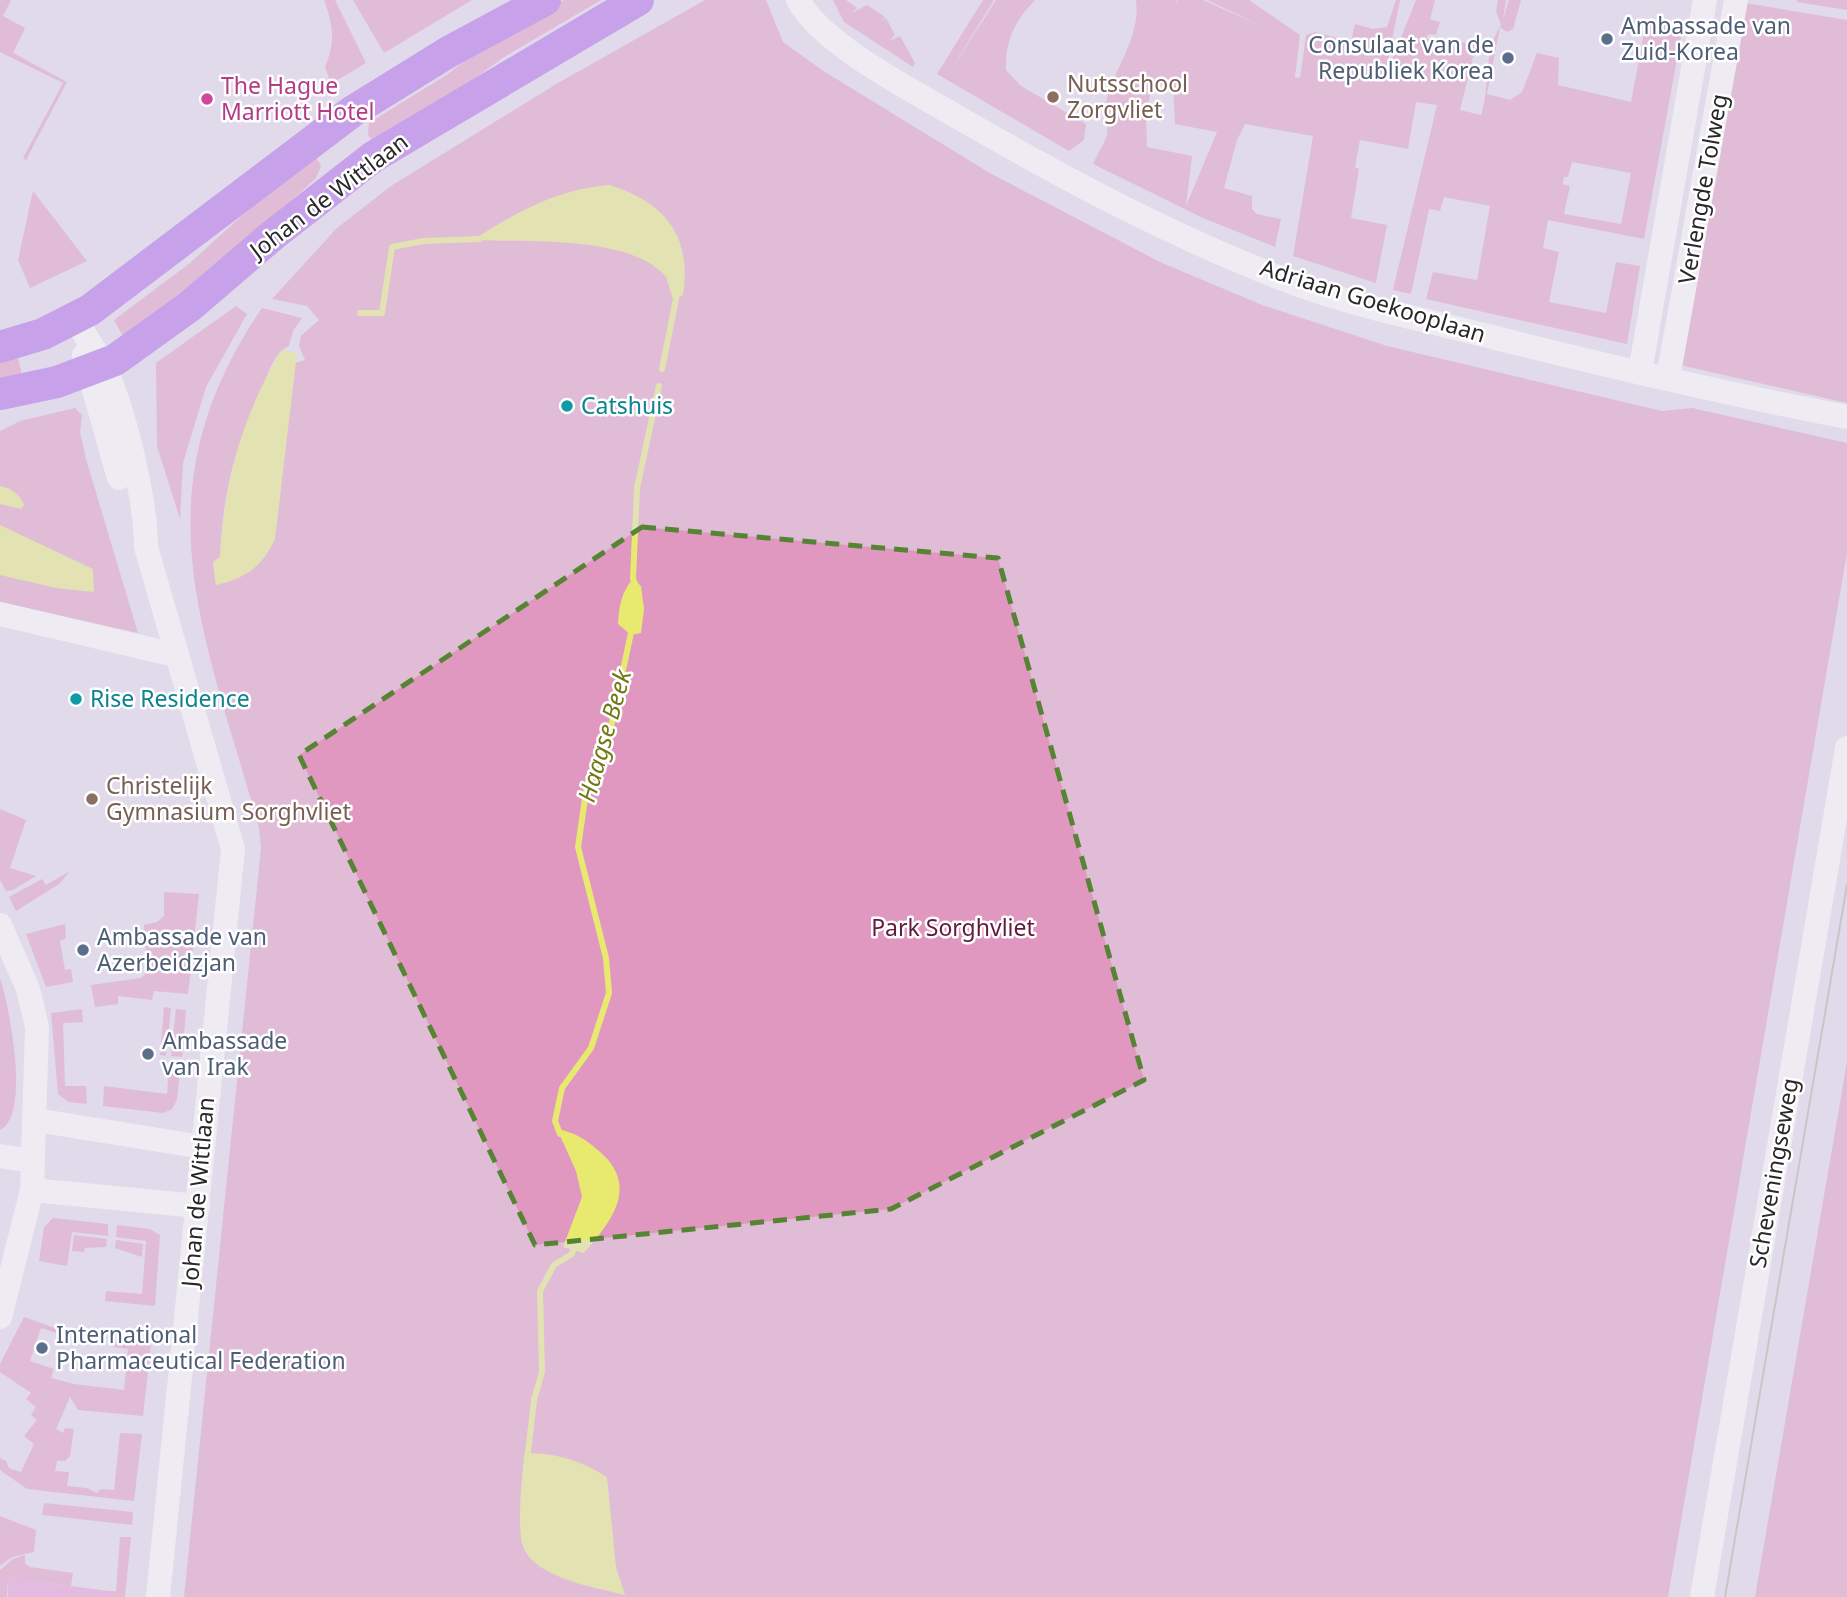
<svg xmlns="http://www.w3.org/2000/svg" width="1847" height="1597" font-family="'Noto Sans',sans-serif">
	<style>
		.green { fill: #e098c1; fill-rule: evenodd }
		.pitch { fill: #e794d7 }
		.water { fill: #e7ea6f }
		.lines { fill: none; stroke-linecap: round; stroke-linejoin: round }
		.stream { stroke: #e7ea6f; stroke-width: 6 }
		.minor { stroke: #fff; stroke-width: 24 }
		.major { stroke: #a95eec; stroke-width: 32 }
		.tram { stroke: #a5b29d; stroke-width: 2 }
		.marked { fill: none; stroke: #558432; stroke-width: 5; stroke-dasharray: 14 9; stroke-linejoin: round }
		.service-dot { fill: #5c6f8a; stroke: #fff; stroke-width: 2.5 }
		.education-dot { fill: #8d6e63; stroke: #fff; stroke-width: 2.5 }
		.hotel-dot { fill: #d1479c; stroke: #fff; stroke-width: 2.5 }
		.culture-dot { fill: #0f9aa8; stroke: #fff; stroke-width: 2.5 }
		.labels { text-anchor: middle; stroke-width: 5; stroke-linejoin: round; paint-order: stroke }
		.service-label { font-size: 23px; fill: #4e5e75; stroke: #fff; text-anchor: start }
		.education-label { font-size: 23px; fill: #785e54; stroke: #fff; text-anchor: start }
		.hotel-label { font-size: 23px; fill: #b23c85; stroke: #fff; text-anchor: start }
		.street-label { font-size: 23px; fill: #282828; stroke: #fff }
		.culture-label { font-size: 23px; fill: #0d838f; stroke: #fff; text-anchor: start }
		.park-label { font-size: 23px; fill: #621b3b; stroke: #fff }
		.water-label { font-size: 24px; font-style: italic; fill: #6f7911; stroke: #fff }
	</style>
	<rect width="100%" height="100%" fill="#e0daea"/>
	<g class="green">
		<path d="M0,0H11L3,16L25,28L13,53L67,82L26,160L23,158L63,83L0,52Z"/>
		<path d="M324,0H335L366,63L331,84L325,67C336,42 333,25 324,0Z"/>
		<path d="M353,0H472L384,53Z"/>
		<path d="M564,0H601L504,57L444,101L372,140L368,135L369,123L448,74L485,43Z"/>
		<path d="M705,0H766L783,42L825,72L988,172L1160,262L1262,305L1387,346L1662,411L1692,408L1847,443V553L1668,1597H184L261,848L259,828C205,633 135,494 262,308L302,318L293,331L289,346C275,351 269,372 263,385C235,446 223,490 220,557L213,563L216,584L295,363L305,360L299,346L301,336L319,320L307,306L272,299L337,228L391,186L558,83Z"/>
		<path d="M833,0H846L857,8L852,13L867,5L885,17L881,20L886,18L895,35L889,41L900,36L915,63L913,67L844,22Z"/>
		<path d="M983,0H994L949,73L996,0H1035C1015,21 1005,40 1006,70L1021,86L1086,124L1084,140L1069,151L937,74Z"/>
		<path d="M1136,0H1177L1175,5L1178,0H1203L1264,27L1207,0H1249L1300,35L1295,77L1300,78L1306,35L1316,32L1351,42L1355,24L1373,29L1387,27L1396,0H1400L1384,80L1416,0H1435L1430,19L1440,22L1436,35L1429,34L1426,38L1435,42V49L1441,54L1447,52L1449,45L1455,46L1457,41L1476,45L1460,110L1481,115C1491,85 1482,55 1501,25L1496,11L1498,0H1506L1503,19L1509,0H1521L1513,29L1507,32L1500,27L1487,94L1510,100L1522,92L1537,53L1559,58L1558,85L1631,102L1646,23L1684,21L1644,239L1548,220L1543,248L1559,252L1549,302L1606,313L1616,262L1640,266L1627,344L1426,299L1433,272L1477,280L1490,206L1444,197L1440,211L1429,209L1411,294L1393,290L1437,105L1416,102L1408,149L1360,140L1355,167L1359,169L1351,218L1387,225L1376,283L1293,256L1313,136L1245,124L1237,140L1224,188L1252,196V209L1257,214L1281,219L1275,247L1203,218L1093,164C1097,155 1104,144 1107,135C1109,126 1103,113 1106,103C1114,67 1141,38 1136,0ZM1173,84L1175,124L1217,132L1186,206L1192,156L1147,147L1146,116L1152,85ZM1572,162L1631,173L1621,224L1564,214L1570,186L1563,184L1564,177H1568Z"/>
		<path d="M1797,0H1847V10L1797,2Z"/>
		<path d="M1740,2L1847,20V403L1680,365V352L1710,213Z"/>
		<path d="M310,158L317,159L321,166L316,178L225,262L124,338L114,320L190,263L303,160Z"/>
		<path d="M33,191L87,261L30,288L18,260Z"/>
		<path d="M236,306L247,314L206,387L183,463L180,519L157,446L156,363Z"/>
		<path d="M18,358L23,379L0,384V362Z"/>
		<path d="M75,408L82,415L80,432L86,459L138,633L0,602V431L20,421Z"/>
		<path d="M0,809L26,820L10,868L36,876L13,890L6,891L0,880Z"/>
		<path d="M70,871L59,884L16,911L9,897L42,879L46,885Z"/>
		<path d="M164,892L199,894L188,994L154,991L152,1000L118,996V1004L95,1007L91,985L141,978L147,972L144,925L157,922L164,916Z"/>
		<path d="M65,924L66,938L60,941L65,970L71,969L73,982L46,987L26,934Z"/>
		<path d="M0,978C9,1005 31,1115 0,1130Z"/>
		<path d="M164,1007L171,1008L166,1056L160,1055Z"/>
		<path d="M82,1009L83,1022L63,1023L65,1086H86L87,1104L68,1102L58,1094L51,1013Z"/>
		<path d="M176,1009L186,1010L182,1057L171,1056Z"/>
		<path d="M1847,1062V1597H1755Z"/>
		<path d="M169,1068L180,1070L177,1100L172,1109L163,1113L103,1106L104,1086L167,1094Z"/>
		<path d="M53,1218L108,1224V1236L72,1232L67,1266L39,1261L44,1227Z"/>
		<path d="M117,1225L150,1229L160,1235L155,1306L105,1301L106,1291L142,1294L146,1241L116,1237Z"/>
		<path d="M74,1235L107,1239L106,1247L85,1248L84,1252L72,1251Z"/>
		<path d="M116,1240L143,1244L142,1257L115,1248Z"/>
		<path d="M24,1317L58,1329L56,1333L41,1328L30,1361L54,1369L51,1378L74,1384L124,1390L128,1349L114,1347L115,1342L151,1344L143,1416L78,1410L70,1397L56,1429L63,1433L65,1428L74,1429L70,1456L65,1461H57L55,1471L69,1472L67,1486L87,1488L97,1493L101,1489L114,1490L120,1433L142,1434L134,1501L27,1489L0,1470V1458L6,1461L9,1468L21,1472L34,1444L24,1436L37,1420L31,1415L36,1407L26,1399L31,1393L0,1372V1364Z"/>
		<path d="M44,1503L133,1512L132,1525L42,1515Z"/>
		<path d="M0,1516L36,1530L34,1552L12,1557L0,1566Z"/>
		<path d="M120,1537H131L125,1597H109V1591H116Z"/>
		<path d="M25,1555V1563L30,1567L73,1573L71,1586L8,1578L7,1597H0V1570L13,1559Z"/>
	</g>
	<path class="pitch" d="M8,1578L109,1591V1597H8Z"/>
	<g class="water">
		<path d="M610,185C665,203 692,235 683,295L676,299C664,231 526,243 473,240C517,212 557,189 610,185Z"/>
		<path d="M282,350L297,353L275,539C262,567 246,578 216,585L213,562L220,557C224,483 242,414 282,350Z"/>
		<path d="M0,486C11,488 20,494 24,505L21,509L0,504Z"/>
		<path d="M0,525L93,569L94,592L56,588L0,575Z"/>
		<path d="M633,579L641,586L644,609L641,633L631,635L618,624C619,605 622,591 633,579Z"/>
		<path d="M557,1129C576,1133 585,1139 599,1151C640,1186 612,1221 584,1253L563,1247L582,1197L576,1171Z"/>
		<path d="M528,1453C557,1453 582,1461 607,1477L616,1567L625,1595C594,1587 525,1577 521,1538C518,1511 522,1482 524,1455Z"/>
	</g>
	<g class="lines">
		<g class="stream">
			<path d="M360,313H382L392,247L423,241L479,239"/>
			<path d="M662,369L676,299L670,279"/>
			<path d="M636,586L633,579L637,488L659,386"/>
			<path d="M560,1134L555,1121L562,1088L591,1048L609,993L606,958L578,847L587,785L611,727L632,628"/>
			<path d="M531,1458L528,1453L534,1400L542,1372L540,1291L554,1265L572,1254L575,1244"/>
		</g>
		<g class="minor">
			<path d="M798,0C823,45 908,88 954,115C1065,179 1178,240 1299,285C1360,307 1425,320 1488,336C1607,366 1727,394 1847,417"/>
			<path d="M75,319C84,334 95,349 103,365C124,406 146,501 146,547L233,849L158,1597"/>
			<path d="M84,355L119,478"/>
			<path d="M1640,372L1705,0"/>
			<path d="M1668,378L1736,0"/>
			<path d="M0,614L175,655"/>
			<path d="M0,925L28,989L37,1027L32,1190L0,1317"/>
			<path d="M36,1120L202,1147"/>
			<path d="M0,1156L33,1161"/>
			<path d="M32,1190L198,1206"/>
			<path d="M1702,1597L1847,748"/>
		</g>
		<g class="major">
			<path d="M0,347L43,334L90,310L353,111L450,51L545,0"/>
			<path d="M0,394L57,382L115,360L190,306L273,235L373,157L638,0"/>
		</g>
		<path class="tram" d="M1725,1597L1847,885"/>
	</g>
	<path d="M0 0H1847V1597H0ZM642,527L998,558L1144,1080L891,1209L535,1245L299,755Z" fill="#e0daea" fill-opacity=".55" fill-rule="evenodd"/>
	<path class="marked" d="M642,527L998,558L1144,1080L891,1209L535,1245L299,755Z"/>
	<g class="service-dot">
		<circle cx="1607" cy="39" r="7"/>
		<circle cx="1508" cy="58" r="7"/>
		<circle cx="83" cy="950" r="7"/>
		<circle cx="148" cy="1054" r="7"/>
		<circle cx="42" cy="1348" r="7"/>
	</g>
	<g class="education-dot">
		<circle cx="1053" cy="97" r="7"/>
		<circle cx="92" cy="799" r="7"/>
	</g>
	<circle class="hotel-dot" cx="207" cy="99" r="7"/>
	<g class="culture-dot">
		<circle cx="567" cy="406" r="7"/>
		<circle cx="76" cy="699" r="7"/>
	</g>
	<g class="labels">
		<g class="service-label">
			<text x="1621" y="34">Ambassade van<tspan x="1621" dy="26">Zuid-Korea</tspan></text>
			<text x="1494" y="53" text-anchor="end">Consulaat van de<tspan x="1494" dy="26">Republiek Korea</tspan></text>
			<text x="97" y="945">Ambassade van<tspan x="97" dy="26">Azerbeidzjan</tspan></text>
			<text x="162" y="1049">Ambassade<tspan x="162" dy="26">van Irak</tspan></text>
			<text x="56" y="1343">International<tspan x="56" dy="26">Pharmaceutical Federation</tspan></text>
		</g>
		<g class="education-label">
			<text x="1067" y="92">Nutsschool<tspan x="1067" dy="26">Zorgvliet</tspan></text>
			<text x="106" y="794">Christelijk<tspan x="106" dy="26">Gymnasium Sorghvliet</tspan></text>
		</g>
		<g class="hotel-label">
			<text x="221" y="94">The Hague<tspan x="221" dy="26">Marriott Hotel</tspan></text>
		</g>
		<g class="street-label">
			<text transform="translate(1703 189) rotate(-80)" y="8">Verlengde Tolweg</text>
			<text transform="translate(329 196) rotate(-37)" y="8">Johan de Wittlaan</text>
			<text transform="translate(1373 301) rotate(17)" y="8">Adriaan Goekooplaan</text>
			<text transform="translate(1774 1173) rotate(-80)" y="8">Scheveningseweg</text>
			<text transform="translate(198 1192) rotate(-85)" y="8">Johan de Wittlaan</text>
		</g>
		<g class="culture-label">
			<text x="581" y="414">Catshuis</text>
			<text x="90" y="707">Rise Residence</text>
		</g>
		<g class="park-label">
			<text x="953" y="936">Park Sorghvliet</text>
		</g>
		<g class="water-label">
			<text transform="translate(605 736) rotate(-74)" y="8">Haagse Beek</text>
		</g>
	</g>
</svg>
